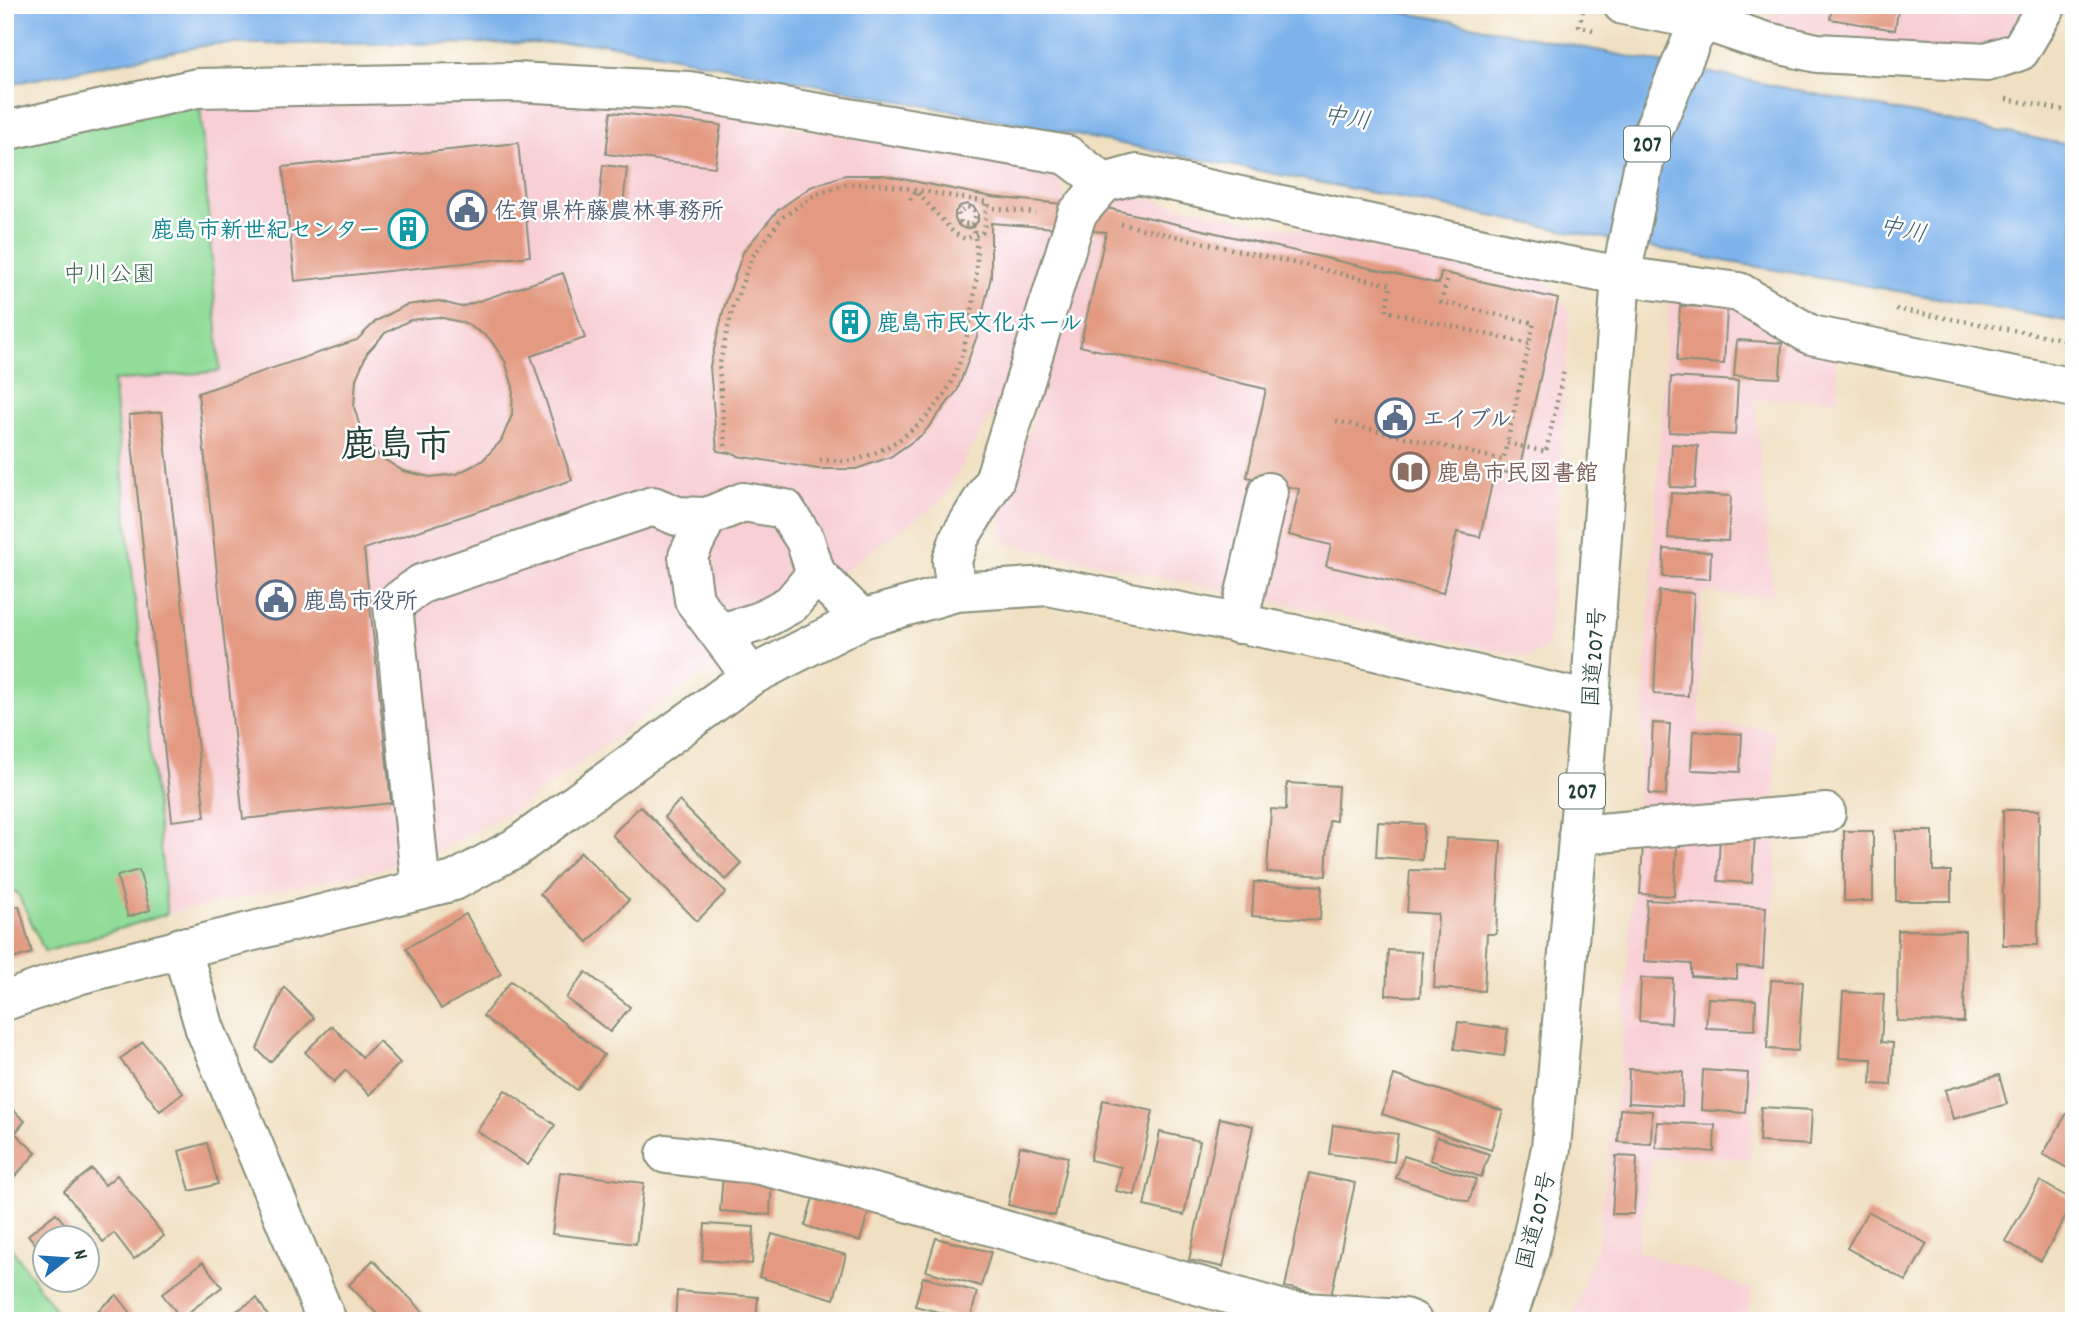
<svg xmlns="http://www.w3.org/2000/svg" width="2079" height="1326" font-family="Dekko,'Klee One',sans-serif">
	<style>
		.built { fill: #f7cfd4 }
		.green { fill: #90dc98; stroke: #588c66; stroke-width: 2 }
		.water { fill: #7db2eb; stroke: #4e7890; stroke-width: 2 }
		.building { fill: #e39a81; fill-rule: evenodd }
		.lines { fill: none; stroke-linecap: round; stroke-linejoin: round }
		.minor-casing { stroke: #888e7a; stroke-width: 42 }
		.highway-casing { stroke: #888e7a; stroke-width: 42 }
		.path { stroke: #888e7a; stroke-width: 4.5; stroke-dasharray: 2 5; stroke-linecap: butt }
		.minor { stroke: #fff; stroke-width: 38 }
		.highway { stroke: #fff; stroke-width: 38 }
		.rail { stroke: #1f3d34; stroke-width: 5 }
		.labels { text-anchor: middle; stroke-width: 5; stroke-linejoin: round; paint-order: stroke }
		.shield { fill: #fff; stroke: #627771; stroke-width: 2 }
		.shield-label { font-size: 21px; font-weight: bold; fill: #1f3d34 }
		.service-label { font-size: 23px; font-weight: bold; fill: #4e5e75; stroke: #fff; text-anchor: start }
		.culture-label { font-size: 23px; font-weight: bold; fill: #0d838f; stroke: #fff; text-anchor: end }
		.park-label { font-size: 23px; fill: #3b654d; stroke: #fff }
		.education-label { font-size: 23px; font-weight: bold; fill: #785e54; stroke: #fff; text-anchor: start }
		.street-label { font-size: 23px; fill: #1f3d34; stroke: #fff }
		.water-label { font-size: 24px; font-style: italic; fill: #3b606b; stroke: #fff }
		.town-label { font-size: 37px; font-weight: bold; fill: #1f3d34; stroke: #fff }
	</style>
	<rect width="100%" height="100%" fill="#fff"/>
	<filter id="ink" filterUnits="userSpaceOnUse"><feTurbulence type="fractalNoise" baseFrequency=".0143" numOctaves="2"/><feDisplacementMap in="SourceGraphic" scale="14" xChannelSelector="R" yChannelSelector="G"/><feConvolveMatrix kernelMatrix="1 2 1 2 8 2 1 2 1" color-interpolation-filters="sRGB"/></filter>
	<filter id="wash" filterUnits="userSpaceOnUse"><feTurbulence type="fractalNoise" baseFrequency=".00686" numOctaves="4" result="noise"/><feDisplacementMap in="SourceGraphic" scale="28" xChannelSelector="R" yChannelSelector="G"/><feGaussianBlur stdDeviation="1.57" result="paint"/><feColorMatrix in="noise" values="0 0 0 0 0 0 0 0 0 0 0 0 0 0 0 0 0 1.4 0 .05"/><feComposite in="paint" operator="in"/></filter>
	<g filter="url(#wash)">
		<rect width="100%" height="100%" fill="#f0e0c1"/>
		<g class="built">
			<path d="M1781,5H2028L1981,77L1767,21Z"/>
			<path d="M517,98L684,108L1060,174L1065,201L997,405L942,500L521,806L438,851L377,870L167,914L113,380L220,370L200,104Z"/>
			<path d="M1129,195L1549,283L1570,312L1548,646L1529,658L1004,543L1001,515L1099,218L1109,202Z"/>
			<path d="M1669,293L1833,328L1839,399L1755,400L1774,597L1701,593L1700,723L1775,730L1777,867L1750,1158L1653,1157L1637,1251L1752,1289L1748,1321H1570L1597,1244L1621,1062Z"/>
		</g>
		<g class="green">
			<path d="M200,104L220,371L113,381L167,914L45,952L17,892L5,891V146Z"/>
			<path d="M5,1239L63,1321H5Z"/>
		</g>
		<path class="water" d="M5,5H1358L1436,18L2074,146V322L1701,257L603,43L212,44L5,85Z"/>
		<g id="blocks">
			<g class="building">
				<path d="M1832,5H1899L1895,30L1830,19Z"/>
				<path d="M611,112L721,125L715,167L606,154Z"/>
				<path d="M518,143L530,256L295,281L283,167Z"/>
				<path d="M603,165L627,168L622,215L598,212Z"/>
				<path d="M845,175H883L992,197L1111,209L1439,284L1441,272L1558,299L1518,475L1495,470L1480,537L1457,532L1443,593L1326,566L1331,545L1289,535L1299,489L1247,477L1266,389L1080,346L1106,232L991,223V277L977,336L957,391L923,434L890,457L856,469H818L738,456L736,454L717,451L710,366L724,308L743,252L778,210L811,187ZM967,204L974,207L978,213V221L973,227L966,229L959,226L955,219V212L960,206Z"/>
				<path d="M563,273L585,338L531,356L572,480L364,549L391,803L243,819L198,393L357,340L376,321L406,305L439,301L461,307ZM438,317L465,323L489,338L505,361L513,387L512,415L501,441L482,461L457,474L430,477L403,471L379,456L362,434L354,407L356,379L367,353L385,333L410,320Z"/>
				<path d="M1680,306L1727,308L1724,364L1677,361Z"/>
				<path d="M1737,340L1782,343L1780,378L1734,376Z"/>
				<path d="M1671,377L1738,381L1735,435L1669,432Z"/>
				<path d="M162,412L205,817L172,821L129,415Z"/>
				<path d="M1672,444L1698,446L1695,488L1670,487Z"/>
				<path d="M1671,493L1731,496L1728,541L1668,538Z"/>
				<path d="M1664,549L1711,552L1710,579L1663,577Z"/>
				<path d="M1659,591L1694,593L1688,696L1654,694Z"/>
				<path d="M1653,723L1670,724L1666,795L1649,794Z"/>
				<path d="M1693,731L1742,734L1740,772L1691,770Z"/>
				<path d="M1287,783L1338,786L1336,821L1329,820L1326,876L1267,872L1271,809L1286,810Z"/>
				<path d="M679,801L742,864L726,880L664,817Z"/>
				<path d="M640,806L726,892L697,921L612,835Z"/>
				<path d="M2003,810H2039L2038,945H2003Z"/>
				<path d="M1378,822L1424,824L1422,860L1376,857Z"/>
				<rect x="1844" y="831" width="29" height="70"/>
				<path d="M1896,831H1933V871H1951V901H1896Z"/>
				<path d="M1720,832L1755,834L1752,883L1718,881Z"/>
				<path d="M1446,838L1501,841L1496,934H1487L1484,991L1434,988L1438,914L1407,912L1410,870L1445,871Z"/>
				<path d="M1643,844L1677,846L1674,896L1640,894Z"/>
				<path d="M581,852L629,900L588,942L540,894Z"/>
				<path d="M139,870L150,910L128,917L117,876Z"/>
				<path d="M1254,882L1322,886L1320,920L1252,916Z"/>
				<path d="M1647,900L1766,907L1763,968L1737,966V979L1691,976V964L1644,961Z"/>
				<path d="M19,906L32,953L5,961V910Z"/>
				<path d="M466,914L501,974L441,1009L406,948Z"/>
				<path d="M1898,930L1965,931L1964,1022L1897,1021Z"/>
				<path d="M1388,950L1422,952L1420,997L1386,995Z"/>
				<path d="M586,972L630,1007L610,1032L566,998Z"/>
				<path d="M1641,978L1673,979L1671,1023L1639,1021Z"/>
				<path d="M1771,980L1803,982L1798,1051L1767,1049Z"/>
				<path d="M511,981L604,1055L577,1090L483,1016Z"/>
				<path d="M284,987L314,1018L270,1062L257,1049Z"/>
				<path d="M1843,992L1884,994L1881,1042L1893,1043L1891,1085L1871,1084L1872,1059L1839,1058Z"/>
				<path d="M1708,998L1756,1000L1755,1030L1706,1028Z"/>
				<path d="M1458,1022L1508,1029L1504,1056L1454,1049Z"/>
				<path d="M332,1026L362,1057L379,1041L400,1063L369,1095L346,1070L334,1082L305,1052Z"/>
				<path d="M143,1042L183,1093L160,1111L120,1059Z"/>
				<path d="M1629,1069L1683,1072L1682,1106L1628,1103Z"/>
				<path d="M1703,1070L1748,1073L1745,1113L1701,1110Z"/>
				<path d="M1394,1075L1503,1111L1491,1150L1382,1114Z"/>
				<path d="M1999,1075L2007,1104L1953,1119L1945,1090Z"/>
				<path d="M505,1090L555,1125L528,1165L477,1131Z"/>
				<path d="M1103,1100L1153,1111L1135,1195L1116,1191L1121,1167L1090,1160Z"/>
				<path d="M5,1103L25,1121L15,1133L36,1153L7,1185L5,1183Z"/>
				<path d="M1761,1107L1812,1110L1810,1145L1759,1142Z"/>
				<path d="M1620,1109L1652,1111L1651,1144L1618,1142Z"/>
				<path d="M2067,1113L2074,1117V1172L2043,1154Z"/>
				<path d="M1220,1118L1253,1126L1223,1267L1189,1260Z"/>
				<path d="M1657,1122L1715,1125L1714,1152L1656,1148Z"/>
				<path d="M1333,1125L1398,1134L1394,1162L1329,1154Z"/>
				<path d="M1160,1132L1200,1141L1184,1215L1144,1206Z"/>
				<path d="M1437,1137L1489,1154L1481,1177L1430,1160Z"/>
				<path d="M207,1143L218,1184L190,1191L179,1151Z"/>
				<path d="M1020,1146L1068,1157L1055,1216L1008,1205Z"/>
				<path d="M1404,1156L1476,1179L1469,1202L1396,1178Z"/>
				<path d="M1616,1156L1637,1157L1634,1214H1612Z"/>
				<path d="M92,1169L105,1185L117,1175L164,1236L134,1259L114,1233L103,1242L64,1191Z"/>
				<path d="M560,1172L644,1183L636,1244L552,1234Z"/>
				<path d="M1309,1173L1355,1183L1331,1296L1285,1287Z"/>
				<path d="M723,1175L772,1178L770,1215L720,1211Z"/>
				<path d="M2040,1181L2074,1201L2041,1261L2005,1241Z"/>
				<path d="M814,1194L869,1210L860,1241L805,1226Z"/>
				<path d="M1868,1211L1927,1244L1906,1281L1847,1248Z"/>
				<path d="M56,1213L76,1238H46V1257L28,1235Z"/>
				<path d="M705,1224L754,1227L752,1264L702,1260Z"/>
				<path d="M772,1234L846,1255L834,1299L759,1277Z"/>
				<path d="M936,1238L991,1252L981,1286L926,1271Z"/>
				<path d="M373,1260L432,1321H373L378,1315L349,1285Z"/>
				<path d="M203,1262L222,1287L181,1318L162,1294Z"/>
				<path d="M923,1277L977,1292L970,1320L915,1306Z"/>
				<path d="M677,1291L758,1297L756,1321H675Z"/>
				<path d="M117,1295L137,1321H85Z"/>
				<path d="M257,1298L271,1321H221Z"/>
			</g>
		</g>
	</g>
	<g filter="url(#ink)">
		<use href="#blocks" fill-opacity="0" stroke="#888e7a" stroke-width="2"/>
		<g class="lines">
			<g class="minor-casing">
				<g id="minor">
					<path d="M1623,5L1704,21L1763,41L1817,53L1987,62L2020,51L2047,5"/>
					<path d="M5,131L197,88L516,82L689,91L1067,155L1104,183"/>
					<path d="M956,592L952,561L960,537L994,481L1077,214L1104,183L1137,174L1563,265L1621,276L1739,292L1811,335L2074,388"/>
					<path d="M1238,624L1268,492"/>
					<path d="M721,633L758,622L791,604L816,574"/>
					<path d="M751,676L694,600L688,556L707,517L743,502L785,509L805,540L816,574L862,619"/>
					<path d="M1578,835L1826,813"/>
					<path d="M421,889L393,605L421,584L653,506L677,516L707,517"/>
					<path d="M181,947L205,1029L327,1321"/>
					<path d="M5,1001L81,974L454,881L515,848L751,676L862,619L956,592L1048,586L1349,645L1590,701"/>
					<path d="M666,1154L760,1165L893,1198L1287,1311L1404,1318L1412,1321"/>
				</g>
			</g>
			<g class="highway-casing">
				<path id="highway" d="M1506,1321L1529,1253L1551,1148L1590,701L1621,276L1648,143L1692,39L1715,5"/>
			</g>
			<g class="path">
				<path d="M1583,11L1579,26L1593,30"/>
				<path d="M2006,99L2074,112"/>
				<path d="M910,200L916,191L954,233L965,239L982,233L985,225L986,203"/>
				<path d="M1121,224L1391,285L1386,311L1529,344L1507,443"/>
				<path d="M1447,281L1441,302L1534,323L1529,344"/>
				<path d="M1896,309L2074,341"/>
				<path d="M1336,421L1503,460L1507,443L1546,452L1564,370"/>
				<path d="M726,453L719,367L732,310L752,257L783,217L815,195L846,184H882L986,202L991,208L1036,213"/>
				<path d="M820,460C832,460 846,462 858,459C894,449 930,420 949,387C961,366 968,333 972,310C977,281 980,253 972,224L961,223L958,213L967,207L973,209L976,214L972,225C964,226 961,225 957,218"/>
			</g>
			<use href="#minor" class="minor"/>
			<use href="#highway" class="highway"/>
			<path class="rail" d="M2069,1321L2074,1312"/>
		</g>
	</g>
	<defs>
		<g id="civic-ring" transform="scale(2.0125)"><circle r="9.5" fill="#fff" stroke="#5c6f8a" stroke-width="1.5"/><path d="M-.6-6.5H3V-4.5H.6V-3L4-1V1h2V6H-6V1h2V-1L-.6-3ZM-1.2 2.5V6h2.4V2.5Z" fill="#5c6f8a"/></g>
		<g id="building-ring" transform="scale(2.0125)"><circle r="9.5" fill="#fff" stroke="#0f9aa8" stroke-width="1.5"/><path d="M-4-6H4V6H1V3H-1V6H-4ZM-2.5-4.3h1.7v1.8h-1.7ZM.8-4.3h1.7v1.8H.8ZM-2.5-1h1.7V.8h-1.7ZM.8-1h1.7V.8H.8Z" fill="#0f9aa8"/></g>
		<g id="library-ring" transform="scale(2.0125)"><circle r="9.5" fill="#fff" stroke="#8d6e63" stroke-width="1.5"/><path d="M-6-4Q-3-5.5-.7-3.5V5Q-3 3-6 4ZM6-4Q3-5.5 .7-3.5V5Q3 3 6 4Z" fill="#8d6e63"/></g>
	</defs>
	<g fill-rule="evenodd">
		<use href="#civic-ring" x="467" y="210"/>
		<use href="#building-ring" x="408" y="229"/>
		<use href="#building-ring" x="850" y="322"/>
		<use href="#civic-ring" x="1395" y="418"/>
		<use href="#library-ring" x="1410" y="472"/>
		<use href="#civic-ring" x="276" y="600"/>
	</g>
	<g class="labels">
		<g class="shield">
			<rect x="1624" y="126.5" width="46" height="35" rx="5"/>
			<rect x="1559" y="773.5" width="46" height="35" rx="5"/>
		</g>
		<g class="shield-label">
			<text x="1647" y="151">207</text>
			<text x="1582" y="798">207</text>
		</g>
		<g class="service-label">
			<text x="494" y="218">佐賀県杵藤農林事務所</text>
			<text x="1422" y="426">エイブル</text>
			<text x="303" y="608">鹿島市役所</text>
		</g>
		<g class="culture-label">
			<text x="381" y="237">鹿島市新世紀センター</text>
			<text x="877" y="330" text-anchor="start">鹿島市民文化ホール</text>
		</g>
		<g class="park-label">
			<text x="109" y="281">中川公園</text>
		</g>
		<g class="education-label">
			<text x="1437" y="480">鹿島市民図書館</text>
		</g>
		<g class="street-label">
			<text transform="translate(1593 657) rotate(-86)" y="8">国道207号</text>
			<text transform="translate(1535 1220) rotate(-76)" y="8">国道207号</text>
		</g>
		<g class="water-label">
			<text transform="translate(1347 117) rotate(9)" y="8">中川</text>
			<text transform="translate(1903 229) rotate(12)" y="8">中川</text>
		</g>
		<g class="town-label">
			<text x="396" y="456">鹿島市</text>
		</g>
	</g>
	<rect width="2079" height="1326" fill="none" stroke="#fff" stroke-width="28"/>
	<g transform="translate(66 1259) rotate(73)"><circle r="33" fill="#ffffff" stroke="#a5b1ae" stroke-width="2"/>
	<path d="M0-5L12 26L0 18L-12 26Z" fill="#1f6fb2"/>
	<text y="-10" font-size="19" font-weight="bold" text-anchor="middle" fill="#1f3d34">N</text>
	</g>
</svg>
